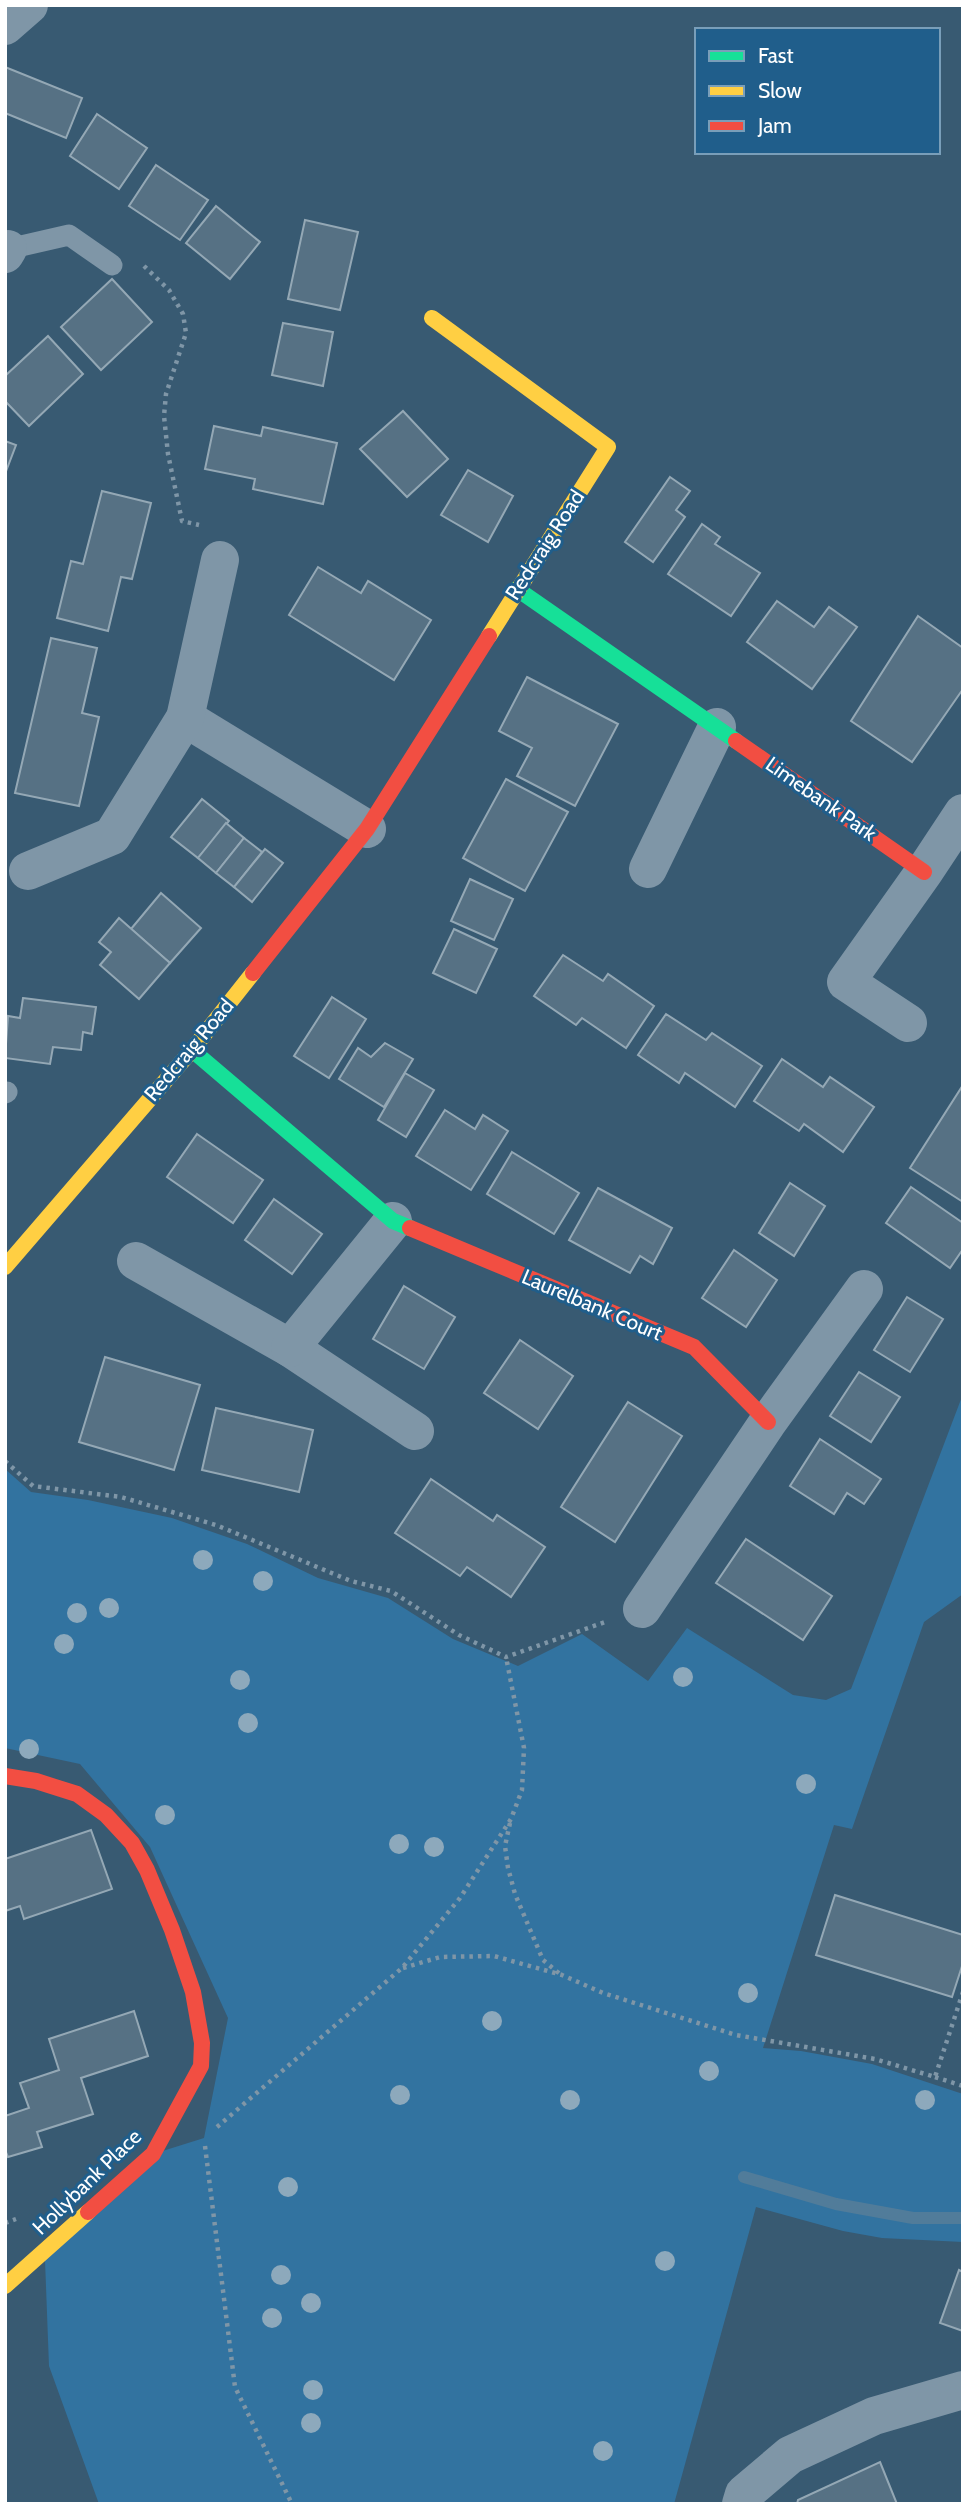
<svg xmlns="http://www.w3.org/2000/svg" width="968" height="2509" font-family="Cabin,sans-serif">
	<style>
		.green { fill: #3273a0 }
		.lines { fill: none; stroke-linecap: round; stroke-linejoin: round }
		.stream { stroke: #517c9a; stroke-width: 12 }
		.building { fill: #567184; stroke: #94a8b5; stroke-width: 2 }
		.path { stroke: #7f96a7; stroke-width: 4.5; stroke-dasharray: 3.5 5; stroke-linecap: butt }
		.lane { stroke: #7f96a7; stroke-width: 21 }
		.street { stroke: #7f96a7; stroke-width: 38 }
		.fast { stroke: #16e098; stroke-width: 16 }
		.slow { stroke: #ffcf43; stroke-width: 16 }
		.jam { stroke: #f24e42; stroke-width: 16 }
		.tree { fill: #8da9bc }
		.labels { text-anchor: middle; stroke-width: 6; stroke-linejoin: round; paint-order: stroke }
		.street-label { font-size: 21px; fill: #fff; stroke: #205e8b }
	</style>
	<rect width="100%" height="100%" fill="#385a72"/>
	<path class="green" d="M963,1394V1594L924,1622L852,1829L834,1825L763,2048L801,2051L872,2064L963,2094V2242L882,2238L843,2231L756,2207L674,2504H99L49,2366L45,2260L153,2154L204,2138L228,2018L150,1847L80,1764L5,1748V1469L31,1492L88,1500L172,1518L247,1544L318,1578L388,1598L453,1639L518,1666L582,1634L648,1681L687,1628L793,1695L826,1700L851,1689Z"/>
	<g class="lines">
		<path class="stream" d="M744,2177L836,2204L913,2218H963"/>
	</g>
	<g class="building">
		<path d="M5,67L82,98L66,138L5,113Z"/>
		<path d="M97,114L147,148L119,189L70,156Z"/>
		<path d="M156,165L208,200L180,240L129,206Z"/>
		<path d="M216,206L260,242L230,279L186,243Z"/>
		<path d="M305,220L358,232L340,310L288,299Z"/>
		<path d="M112,279L152,322L101,370L61,327Z"/>
		<path d="M283,323L333,332L323,386L272,375Z"/>
		<path d="M48,336L83,374L29,426L5,401V376Z"/>
		<path d="M403,411L448,459L407,497L360,449Z"/>
		<path d="M214,426L261,436L263,427L337,443L323,504L253,489L255,479L205,469Z"/>
		<path d="M5,441L16,445L5,474Z"/>
		<path d="M468,470L513,496L488,542L441,515Z"/>
		<path d="M670,477L690,491L676,510L685,517L653,562L625,542Z"/>
		<path d="M102,491L151,503L132,579L121,577L108,631L57,618L71,561L83,564Z"/>
		<path d="M702,524L720,537L715,544L760,573L731,616L668,574Z"/>
		<path d="M318,567L361,593L368,581L431,620L394,680L289,615Z"/>
		<path d="M777,601L814,627L829,607L857,627L812,689L747,642Z"/>
		<path d="M918,616L963,648V689L912,762L851,721Z"/>
		<path d="M51,638L97,648L82,713L99,717L79,806L15,793Z"/>
		<path d="M527,677L618,724L575,806L517,776L532,748L499,731Z"/>
		<path d="M506,779L568,812L525,891L463,858Z"/>
		<path d="M202,799L229,821L198,858L171,837Z"/>
		<path d="M226,823L244,838L216,873L198,858Z"/>
		<path d="M244,838L262,852L234,887L216,873Z"/>
		<path d="M265,849L283,863L252,902L234,887Z"/>
		<path d="M470,879L513,899L494,940L451,921Z"/>
		<path d="M161,893L201,928L170,963L131,929Z"/>
		<path d="M119,918L170,963L139,999L100,965L111,952L99,942Z"/>
		<path d="M454,929L497,949L476,993L433,973Z"/>
		<path d="M563,955L603,981L608,974L654,1006L626,1048L582,1018L576,1025L534,996Z"/>
		<path d="M332,997L366,1019L329,1078L294,1056Z"/>
		<path d="M23,998L96,1007L92,1034L83,1032L81,1050L53,1047L50,1064L5,1058L8,1016L20,1018Z"/>
		<path d="M666,1014L706,1040L712,1033L762,1066L735,1107L685,1073L679,1083L638,1055Z"/>
		<path d="M385,1043L413,1059L384,1107L339,1079L358,1048L371,1057Z"/>
		<path d="M782,1059L823,1087L830,1077L874,1107L843,1152L804,1124L799,1131L754,1101Z"/>
		<path d="M405,1073L434,1090L406,1137L378,1120Z"/>
		<path d="M963,1085V1202L910,1168Z"/>
		<path d="M445,1110L475,1129L483,1115L508,1131L471,1190L416,1156Z"/>
		<path d="M197,1134L263,1180L233,1223L167,1177Z"/>
		<path d="M512,1152L579,1193L554,1234L487,1194Z"/>
		<path d="M790,1183L825,1206L794,1256L759,1233Z"/>
		<path d="M911,1187L963,1223V1249L950,1268L886,1223Z"/>
		<path d="M598,1188L672,1228L653,1264L640,1256L630,1273L569,1240Z"/>
		<path d="M274,1199L322,1234L292,1274L245,1240Z"/>
		<path d="M734,1250L777,1280L746,1327L702,1298Z"/>
		<path d="M404,1286L455,1317L424,1369L373,1339Z"/>
		<path d="M907,1297L943,1319L910,1372L874,1350Z"/>
		<path d="M520,1340L573,1376L538,1429L484,1393Z"/>
		<path d="M105,1357L200,1385L174,1470L79,1442Z"/>
		<path d="M859,1372L900,1397L871,1442L830,1416Z"/>
		<path d="M628,1402L682,1436L615,1542L561,1507Z"/>
		<path d="M216,1408L313,1430L299,1492L202,1470Z"/>
		<path d="M820,1439L881,1479L864,1504L847,1493L834,1514L790,1486Z"/>
		<path d="M431,1479L493,1521L497,1515L545,1547L511,1597L467,1567L460,1576L395,1533Z"/>
		<path d="M746,1539L832,1596L803,1640L716,1583Z"/>
		<path d="M91,1830L112,1889L24,1919L20,1906L5,1911V1859Z"/>
		<path d="M835,1895L963,1935V1963L952,1997L816,1955Z"/>
		<path d="M134,2011L148,2056L81,2078L93,2114L37,2132L42,2147L8,2157L5,2150V2116L29,2108L20,2083L59,2070L49,2039Z"/>
		<path d="M959,2270L963,2272V2331L940,2323Z"/>
		<path d="M880,2462L897,2504H797L798,2500Z"/>
	</g>
	<g class="lines">
		<g class="path">
			<path d="M144,266L169,290L183,314L186,333L166,394L164,416L168,454L182,521L199,525"/>
			<path d="M5,1461L33,1486L121,1497L216,1525L351,1581L391,1591L459,1635L506,1657L605,1622"/>
			<path d="M510,1823L505,1846L508,1868L515,1894L543,1960L560,1974"/>
			<path d="M403,1968L440,1957L494,1956L562,1975L603,1993L736,2035L875,2059L935,2077L963,1992"/>
			<path d="M935,2077L963,2086"/>
			<path d="M217,2127L402,1968L460,1898L511,1819L522,1790L524,1748L506,1657"/>
			<path d="M205,2146L235,2387L292,2504"/>
			<path d="M5,2223L16,2219"/>
		</g>
		<g class="lane">
			<path d="M8,249L69,235L112,265"/>
			<path d="M5,1093L7,1092"/>
		</g>
		<g class="street">
			<path d="M5,26L29,5"/>
			<path d="M5,254L8,249"/>
			<path d="M185,718L367,829"/>
			<path d="M648,869L717,727"/>
			<path d="M28,871L112,836L185,718L220,560"/>
			<path d="M908,1023L846,982L924,872L963,813"/>
			<path d="M136,1261L290,1348L415,1431"/>
			<path d="M290,1348L393,1221"/>
			<path d="M642,1609L768,1422L864,1289"/>
			<path d="M741,2504L744,2494L790,2455L874,2416L963,2390"/>
		</g>
		<g class="fast">
			<path d="M517,589L736,741"/>
			<path d="M192,1050L393,1221L410,1228"/>
		</g>
		<g class="slow">
			<path d="M432,318L608,447L489,636"/>
			<path d="M5,1267L192,1050L253,973"/>
			<path d="M5,2286L88,2212"/>
		</g>
		<g class="jam">
			<path d="M736,741L924,872"/>
			<path d="M253,973L367,829L489,636"/>
			<path d="M410,1228L694,1347L768,1422"/>
			<path d="M5,1776L36,1781L77,1794L106,1815L132,1843L147,1870L172,1930L193,1992L202,2043L201,2066L153,2154L88,2212"/>
		</g>
	</g>
	<g class="tree">
		<circle cx="203" cy="1560" r="10"/>
		<circle cx="263" cy="1581" r="10"/>
		<circle cx="109" cy="1608" r="10"/>
		<circle cx="77" cy="1613" r="10"/>
		<circle cx="64" cy="1644" r="10"/>
		<circle cx="683" cy="1677" r="10"/>
		<circle cx="240" cy="1680" r="10"/>
		<circle cx="248" cy="1723" r="10"/>
		<circle cx="29" cy="1749" r="10"/>
		<circle cx="806" cy="1784" r="10"/>
		<circle cx="165" cy="1815" r="10"/>
		<circle cx="399" cy="1844" r="10"/>
		<circle cx="434" cy="1847" r="10"/>
		<circle cx="748" cy="1993" r="10"/>
		<circle cx="492" cy="2021" r="10"/>
		<circle cx="709" cy="2071" r="10"/>
		<circle cx="400" cy="2095" r="10"/>
		<circle cx="570" cy="2100" r="10"/>
		<circle cx="925" cy="2100" r="10"/>
		<circle cx="288" cy="2187" r="10"/>
		<circle cx="665" cy="2261" r="10"/>
		<circle cx="281" cy="2275" r="10"/>
		<circle cx="311" cy="2303" r="10"/>
		<circle cx="272" cy="2318" r="10"/>
		<circle cx="313" cy="2390" r="10"/>
		<circle cx="311" cy="2423" r="10"/>
		<circle cx="603" cy="2451" r="10"/>
	</g>
	<g class="labels">
		<g class="street-label">
			<text transform="translate(545 545) rotate(-57)" y="7">Redcraig Road</text>
			<text transform="translate(821 799) rotate(35)" y="7">Limebank Park</text>
			<text transform="translate(189 1050) rotate(-50)" y="7">Redcraig Road</text>
			<text transform="translate(592 1305) rotate(23)" y="7">Laurelbank Court</text>
			<text transform="translate(87 2182) rotate(-44)" y="7">Hollybank Place</text>
		</g>
	</g>
	<rect width="968" height="2509" fill="none" stroke="#ffffff" stroke-width="14"/>
	<rect x="695" y="28" width="245" height="126" fill="#205e8b" stroke="#799eb9" stroke-width="2"/>
	<rect x="709" y="51" width="35" height="10" fill="#16e098" stroke="#799eb9" stroke-width="2"/>
	<text x="758" y="63" font-size="21" fill="#ffffff">Fast</text>
	<rect x="709" y="86" width="35" height="10" fill="#ffcf43" stroke="#799eb9" stroke-width="2"/>
	<text x="758" y="98" font-size="21" fill="#ffffff">Slow</text>
	<rect x="709" y="121" width="35" height="10" fill="#f24e42" stroke="#799eb9" stroke-width="2"/>
	<text x="758" y="133" font-size="21" fill="#ffffff">Jam</text>
</svg>
